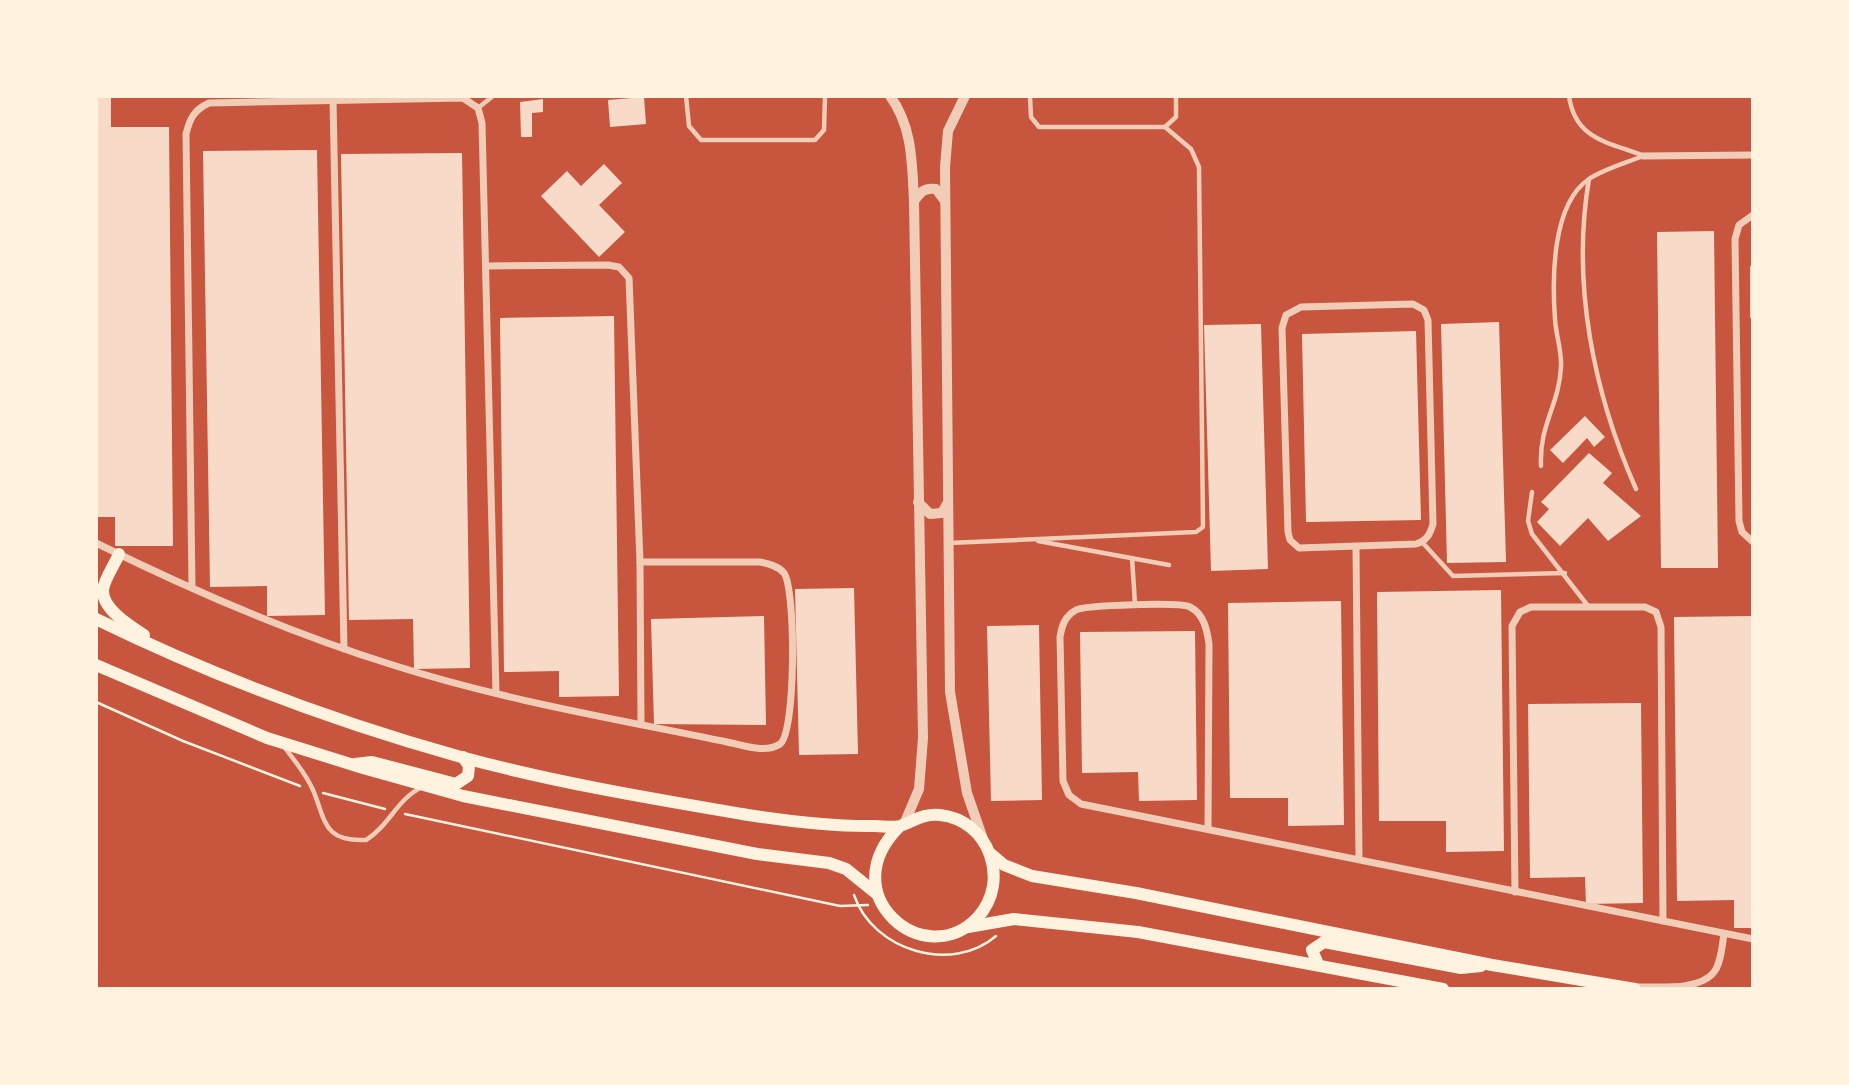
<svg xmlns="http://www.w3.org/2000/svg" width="1849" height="1085" font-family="'Nunito Sans',sans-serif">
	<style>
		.building { fill: #f7dbc8 }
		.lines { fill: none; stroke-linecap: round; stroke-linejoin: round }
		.path { stroke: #fff3e0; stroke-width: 2.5 }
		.service { stroke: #f1ccb7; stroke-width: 4.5 }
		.minor { stroke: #f1ccb7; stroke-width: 7 }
		.tertiary { stroke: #f1ccb7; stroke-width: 10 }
		.secondary { stroke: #fff3e0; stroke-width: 12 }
	</style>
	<rect width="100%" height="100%" fill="#c8553d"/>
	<g class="building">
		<path d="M96,96H111V127H169L173,546H115V517H96Z"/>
		<path d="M644,97L646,124L610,127L608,100Z"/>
		<path d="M543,99V112L532,113V137H521L520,102Z"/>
		<path d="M317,150L325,615L267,616V586L210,587L203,151Z"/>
		<path d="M462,153L470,668L414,669L413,619L349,620L341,154Z"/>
		<path d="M604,164L622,183L599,205L625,232L599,257L541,196L567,171L581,186Z"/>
		<path d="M1714,231L1718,568H1661L1657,232Z"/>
		<rect x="1750" y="266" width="3" height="52"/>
		<path d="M614,316L619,696L559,697V671L504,672L500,318Z"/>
		<path d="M1499,322L1506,562L1447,563L1441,324Z"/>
		<path d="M1261,324L1268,569L1211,571L1204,325Z"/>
		<path d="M1416,331L1421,520L1306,522L1302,334Z"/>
		<path d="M1585,416L1605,437L1594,447L1587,438L1563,463L1550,450Z"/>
		<path d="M1589,453L1612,473L1603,483L1641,516L1608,541L1588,518L1560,546L1537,522L1549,509L1541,502Z"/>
		<path d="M854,588L858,754L799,755L795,589Z"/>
		<path d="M1501,590L1504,851L1446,852V821H1379L1377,592Z"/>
		<path d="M1341,601L1344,825L1288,826V798H1230L1228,603Z"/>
		<path d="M764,616L766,725L654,724L651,619Z"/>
		<path d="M1753,616V928H1734V900L1677,901L1674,617Z"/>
		<path d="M1039,625L1042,800L991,801L987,626Z"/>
		<path d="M1195,631L1197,800L1139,801L1138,772L1082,773L1080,632Z"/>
		<path d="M1641,703L1643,903L1586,904L1585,877L1530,878L1528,704Z"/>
	</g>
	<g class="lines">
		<g class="path">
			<path d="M96,702L183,741L300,786"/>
			<path d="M323,793L385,809"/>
			<path d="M405,814L840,906L868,905"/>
			<path d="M854,895C873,951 952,974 996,936"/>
		</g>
		<g class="service">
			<path d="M686,96L689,126L701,140H815L824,130L825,96"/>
			<path d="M1030,96L1031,117L1039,127H1165L1176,117V96"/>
			<path d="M1569,96C1575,139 1607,142 1642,155"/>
			<path d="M478,108L493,96"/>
			<path d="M1589,179C1571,284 1594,394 1636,489"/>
			<path d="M1541,466C1539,424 1559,406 1561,367C1562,351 1556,336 1555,319C1552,278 1552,204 1589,179C1604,169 1626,163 1643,156"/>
			<path d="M1532,492L1528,521L1532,534L1588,606"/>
			<path d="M1038,541L1169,565"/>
			<path d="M1422,542L1453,576L1565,573"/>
			<path d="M949,543L1196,532L1203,527L1199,167L1191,149L1165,127"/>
			<path d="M1132,558L1135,604"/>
			<path d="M285,748C295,761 306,774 313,790C326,821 323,842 366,840C389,826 397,799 422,787"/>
		</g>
		<g class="minor">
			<path d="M333,100L344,649"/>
			<path d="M1643,156L1753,155"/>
			<path d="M1753,215L1739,225L1735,239L1739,521L1742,532L1753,542"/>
			<path d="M487,266L608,265L619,267L629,278L640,562L641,724"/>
			<path d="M1413,304L1424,310L1428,320L1433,524C1430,535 1426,541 1416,544L1299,548L1290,540L1288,532L1282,328L1286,315L1301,307Z"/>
			<path d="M96,543C193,591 292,634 396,666C503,700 616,719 727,742C743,745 765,754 780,744C796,733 796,590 784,573C778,566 769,564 760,562H640"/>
			<path d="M1356,547L1359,859"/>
			<path d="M192,587L186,134C190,118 194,110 209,103L463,98L478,108L482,123L496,693"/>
			<path d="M1208,829L1209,644C1207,630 1204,614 1190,607C1181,602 1085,605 1076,610C1065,616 1062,625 1060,637L1063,781L1069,795L1081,804L1753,939"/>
			<path d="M1515,892L1512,626L1520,612L1531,607H1645L1656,612L1661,627L1663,921"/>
			<path d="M1632,987C1654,986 1699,992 1714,972C1721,963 1722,946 1724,934"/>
		</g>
		<g class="tertiary">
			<path d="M890,96C913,127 912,165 914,202L923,738L919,789L905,822"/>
			<path d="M965,96L948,131L945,167L950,692L967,793L983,839"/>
			<path d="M914,201C920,193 924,187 936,189L945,201"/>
			<path d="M918,502L930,514L942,513L947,504"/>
		</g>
		<g class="secondary">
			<path d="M119,554C115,564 104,579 103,590C102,609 130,626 144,635"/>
			<path d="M96,619C213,676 335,722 461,757C553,782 648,798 742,814C786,821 831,827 875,826C882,826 893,828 900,826C914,821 924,813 940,815C989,820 1011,881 978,917C925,974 830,894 900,826"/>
			<path d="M96,665L267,738L363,768L463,796L757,854L829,863L846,869L877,894"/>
			<path d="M355,764L372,762L456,784L468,776L469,766L463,757"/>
			<path d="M991,854L1004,865L1032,876L1136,893L1492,965L1635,989"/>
			<path d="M968,927L1014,919L1138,932L1443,989"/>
			<path d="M1318,964L1312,950L1324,942L1461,968L1481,966"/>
		</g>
	</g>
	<rect width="1849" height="1085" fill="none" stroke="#fff3e0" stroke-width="196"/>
</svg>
